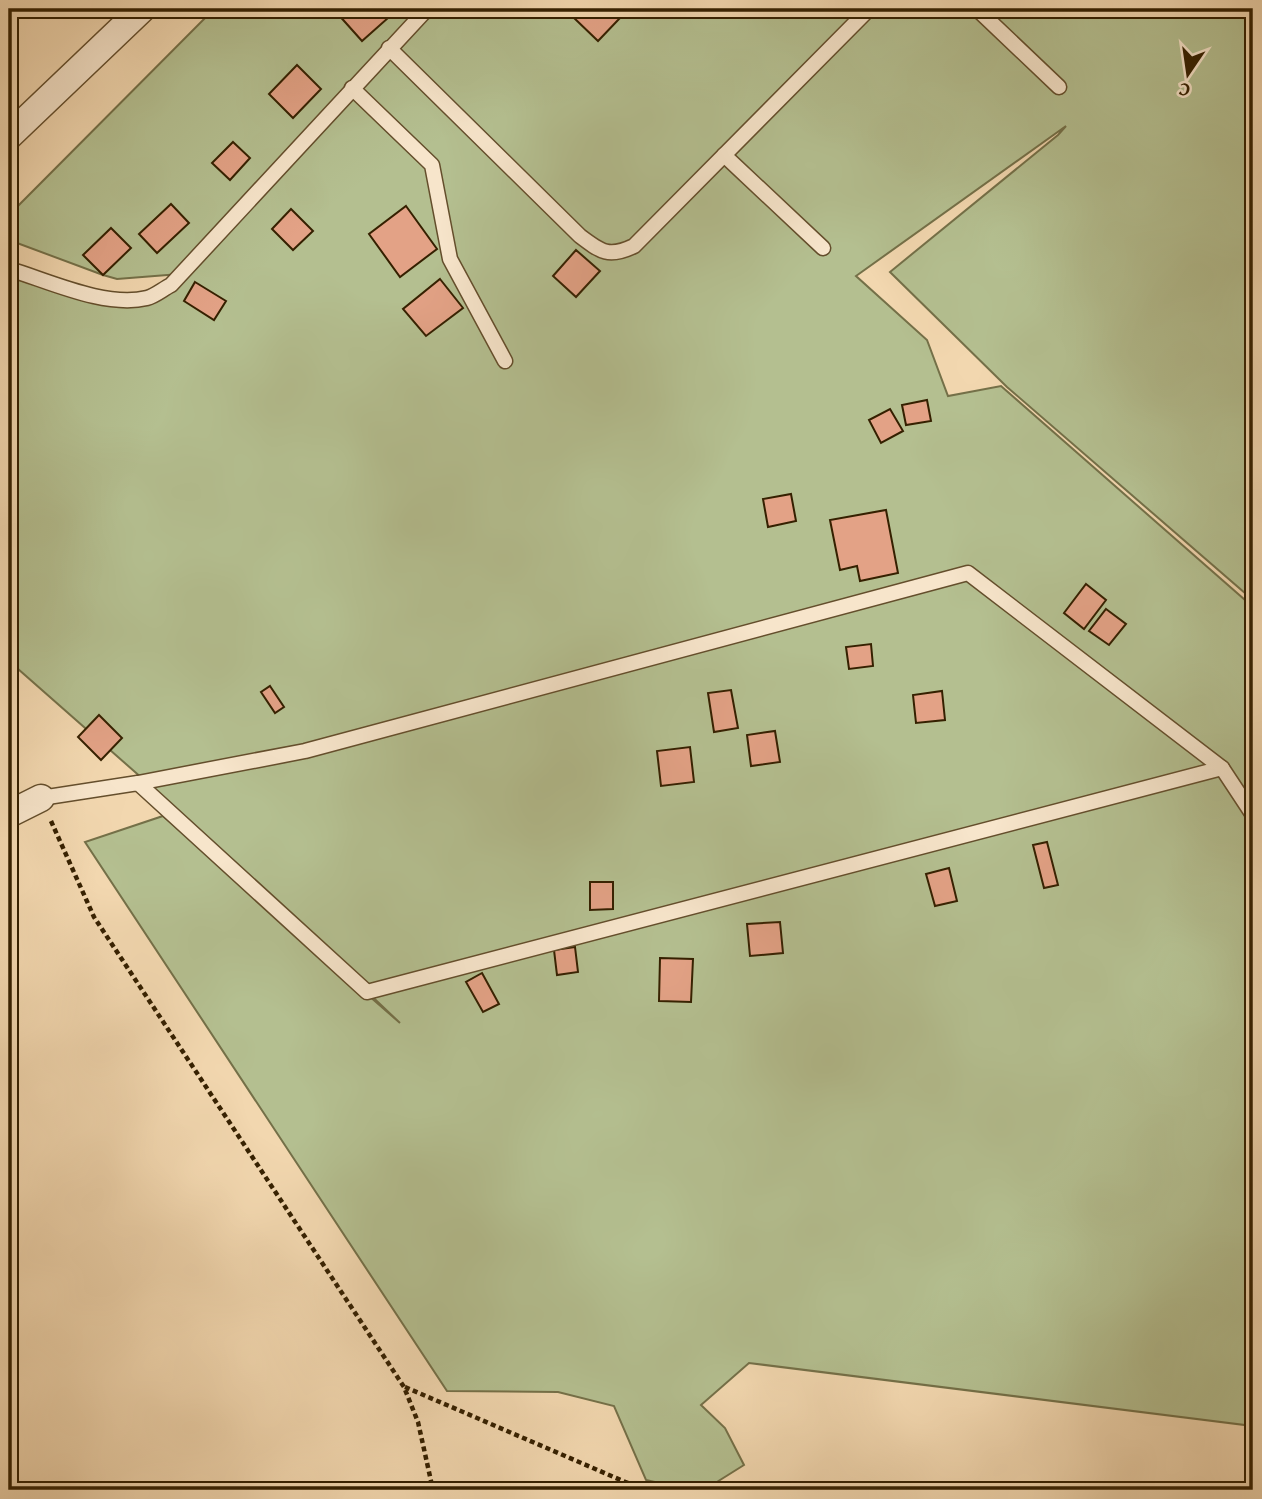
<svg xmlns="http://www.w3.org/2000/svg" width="1262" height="1499" font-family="'Gentium Book Plus',serif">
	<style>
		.green { fill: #b4bf90; stroke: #747048; stroke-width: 2 }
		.building { fill: #e3a286; stroke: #352000; stroke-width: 2 }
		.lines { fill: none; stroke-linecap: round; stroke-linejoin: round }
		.service-casing { stroke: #644e2c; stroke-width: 17 }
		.minor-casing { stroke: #644e2c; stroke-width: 29 }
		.path { stroke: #352000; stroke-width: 4.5; stroke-dasharray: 5 3.5; stroke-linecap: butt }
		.service { stroke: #f7e5cb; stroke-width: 14 }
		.minor { stroke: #f7e5cb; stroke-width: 26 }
	</style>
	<rect width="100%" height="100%" fill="#f2d7af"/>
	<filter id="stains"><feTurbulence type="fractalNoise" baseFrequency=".00286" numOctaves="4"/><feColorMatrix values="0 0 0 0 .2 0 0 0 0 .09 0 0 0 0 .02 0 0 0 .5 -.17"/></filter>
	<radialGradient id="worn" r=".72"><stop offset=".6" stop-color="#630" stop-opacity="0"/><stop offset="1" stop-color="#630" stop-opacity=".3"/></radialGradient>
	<path class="green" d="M214,9H1253V600L1007,387L890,272L1058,135L1066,126L856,276L927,340L948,396L1001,386L1253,607V1426L749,1363L701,1405L725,1428L744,1465L704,1490H690L646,1480L614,1406L558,1392L447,1391L85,842L163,816L400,1023L143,779L9,661V275L134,300L180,274L117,279L103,275L9,240V215Z"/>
	<g class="building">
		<path d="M342,9H380L388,18L362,41L337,13Z"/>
		<path d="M580,9H608L619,19L598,41L572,16Z"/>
		<path d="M297,65L321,89L293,118L269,94Z"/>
		<path d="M233,142L250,158L230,180L212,163Z"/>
		<path d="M171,204L189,223L157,253L139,234Z"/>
		<path d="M406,206L437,249L400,277L369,234Z"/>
		<path d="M291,209L313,231L293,250L272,229Z"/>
		<path d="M111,228L131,248L103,275L83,255Z"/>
		<path d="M576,250L600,271L576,297L553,276Z"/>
		<path d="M440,279L463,308L426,336L403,309Z"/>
		<path d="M195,282L226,301L214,320L184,301Z"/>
		<path d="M927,400L931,421L906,425L902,405Z"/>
		<path d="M890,409L903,431L881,443L869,420Z"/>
		<path d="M791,494L796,521L768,527L763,499Z"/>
		<path d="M886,510L898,573L860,581L857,566L840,570L830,520Z"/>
		<path d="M1086,584L1106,600L1084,629L1064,613Z"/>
		<path d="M1106,609L1126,624L1109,645L1089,631Z"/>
		<path d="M871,644L873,666L849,669L846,647Z"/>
		<path d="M270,686L284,707L275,713L261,692Z"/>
		<path d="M731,690L738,728L714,732L708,693Z"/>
		<path d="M942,691L945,720L916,723L913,695Z"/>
		<path d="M99,715L122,738L101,760L78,737Z"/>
		<path d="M775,731L780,762L751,766L747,735Z"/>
		<path d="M690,747L694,782L661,786L657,751Z"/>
		<path d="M1047,842L1058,885L1044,888L1033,845Z"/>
		<path d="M949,868L957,901L935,906L926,874Z"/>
		<path d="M590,882H613V909L590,910Z"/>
		<path d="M780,922L783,953L750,956L747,924Z"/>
		<path d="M575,947L578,972L557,975L554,950Z"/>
		<path d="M660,958L693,959L691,1002L659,1001Z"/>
		<path d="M482,973L499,1004L483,1012L466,982Z"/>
	</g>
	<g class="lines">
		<g class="service-casing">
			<g id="service">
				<path d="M977,9L1059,87"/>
				<path d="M389,48L580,236C601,252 609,258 634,246L869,9"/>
				<path d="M352,88L432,165L450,259L505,361"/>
				<path d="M724,155L823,248"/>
				<path d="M9,269C49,281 105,308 147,298C155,296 163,289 171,285L427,9"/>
				<path d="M138,783L305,751L968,573L1222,768L1253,815"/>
				<path d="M41,798L138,783L367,992L1222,768"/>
			</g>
		</g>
		<g class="minor-casing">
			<g id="minor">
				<path d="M9,136L142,9"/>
				<path d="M9,814L41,798"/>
			</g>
		</g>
		<g class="path">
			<path d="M51,821L94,917L404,1387L418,1422L433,1490"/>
			<path d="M405,1387L644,1490"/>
		</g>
		<use href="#service" class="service"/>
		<use href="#minor" class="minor"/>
	</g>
	<rect width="1262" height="1499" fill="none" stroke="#f2d7af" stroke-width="35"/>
	<rect x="10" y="10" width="1241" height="1478" fill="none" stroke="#352000" stroke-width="3.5"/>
	<rect x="18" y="18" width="1227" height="1464" fill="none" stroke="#352000" stroke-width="2"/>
	<g transform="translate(1188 74) rotate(193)" stroke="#f7e5cb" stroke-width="5" paint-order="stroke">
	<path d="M0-5L12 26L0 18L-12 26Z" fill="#352000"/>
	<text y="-10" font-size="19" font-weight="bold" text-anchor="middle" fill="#352000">С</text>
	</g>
	<rect width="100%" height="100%" filter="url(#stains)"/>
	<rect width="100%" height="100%" fill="url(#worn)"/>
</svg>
